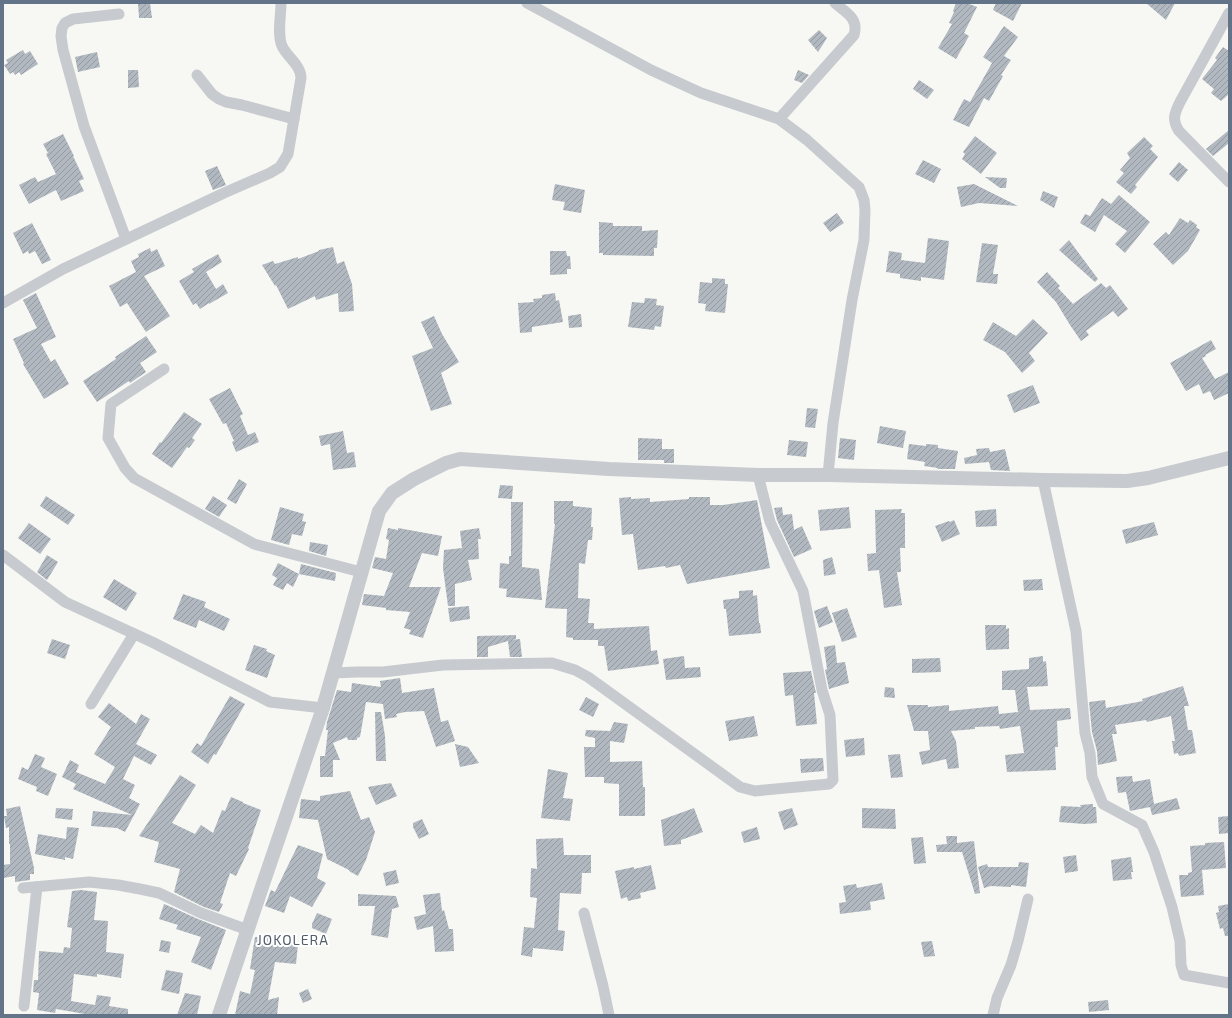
<svg xmlns="http://www.w3.org/2000/svg" width="1232" height="1018" font-family="'Exo 2',sans-serif">
	<style>
		.building { fill: url(#building-hatch) }
		.lines { fill: none; stroke-linecap: round; stroke-linejoin: round }
		.minor { stroke: #c7cace; stroke-width: 11 }
		.tertiary { stroke: #c7cace; stroke-width: 14 }
		.labels { text-anchor: middle; stroke-width: 4; stroke-linejoin: round; paint-order: stroke }
		.quarter-label { font-size: 14px; letter-spacing: 1px; fill: #535e6c; stroke: #fff }
	</style>
	<defs>
		<pattern id="building-hatch" width="6" height="6" patternUnits="userSpaceOnUse"><rect width="6" height="6" fill="#b1b8bf"/><path d="M-1 1l2-2M0 6l6-6M5 7l2-2" fill="none" stroke="#949aa1"/></pattern>
	</defs>
	<rect width="100%" height="100%" fill="#f7f8f4"/>
	<g class="building">
		<path d="M138,3H150L152,18H139Z"/>
		<path d="M956,3H967L977,7L964,33L969,36L956,59L938,48L952,24L949,23L954,12L953,11Z"/>
		<path d="M996,3H1022L1013,21L993,10Z"/>
		<path d="M1146,3H1175L1166,20Z"/>
		<path d="M1004,26L1018,37L1004,56L1011,60L1001,75L1003,76L989,101L984,98L969,127L953,120L964,99L970,102L992,63L983,57Z"/>
		<path d="M819,30L827,38L818,52L808,40Z"/>
		<path d="M1223,47L1229,51V94L1221,101L1211,93L1214,89L1202,79L1217,60L1215,58Z"/>
		<path d="M23,50L25,54L30,51L38,64L21,75L19,72L15,75L13,72L10,74L4,65L8,63L6,60Z"/>
		<path d="M97,52L100,67L78,72L75,57Z"/>
		<path d="M128,70H138L139,87L128,88Z"/>
		<path d="M798,70L809,75L802,83L794,80Z"/>
		<path d="M919,80L934,90L927,99L913,89Z"/>
		<path d="M1229,130V143L1213,156L1206,149Z"/>
		<path d="M63,134L74,156H73L84,179L79,181L84,191L61,201L56,190L29,204L19,185L35,177L38,182L56,174L46,154L48,153L43,144Z"/>
		<path d="M975,136L997,153L981,174L962,159L965,154L963,152Z"/>
		<path d="M1144,137L1153,146L1150,149L1158,157L1135,185L1137,187L1131,194L1116,182L1124,173L1120,170L1130,158L1127,153Z"/>
		<path d="M923,160L941,169L934,183L915,174Z"/>
		<path d="M1179,162L1188,170L1178,182L1169,174Z"/>
		<path d="M217,166L226,185L213,190L205,171Z"/>
		<path d="M985,177L1007,178L1006,188H1000Z"/>
		<path d="M555,184L585,190L581,213L563,210L565,202L552,200Z"/>
		<path d="M974,184L1018,206L979,203L961,207L957,187Z"/>
		<path d="M1043,191L1058,197L1054,208L1040,200Z"/>
		<path d="M1119,195L1150,222L1125,253L1115,244L1127,231L1104,215L1095,232L1080,223L1085,214L1090,216L1102,198L1111,204Z"/>
		<path d="M837,213L844,223L830,232L823,223Z"/>
		<path d="M1180,218L1188,223L1190,220L1197,225L1196,227L1200,230L1188,251L1173,265L1153,244L1166,232L1169,235Z"/>
		<path d="M599,222L613,223V226H642V231L658,230L657,248H654V256L603,255V253H599Z"/>
		<path d="M32,223L51,260L42,264L35,251L29,254L28,251L23,254L13,233Z"/>
		<path d="M928,238L949,241L944,280L921,277V281L900,278V274L886,272L889,251L902,253L901,260L925,263Z"/>
		<path d="M1069,240L1098,279L1095,282L1059,250Z"/>
		<path d="M982,243L998,245L993,274H998L997,284L976,282Z"/>
		<path d="M333,247L337,264L344,261L352,284L354,311L339,312L338,293L316,300L315,296L288,309L276,285L275,286L262,265L273,261L275,264L298,257V259L319,251V250Z"/>
		<path d="M150,248L151,252L157,249L165,266L144,276L170,316L146,332L127,303L120,307L109,286L136,272L131,261L139,257L138,254Z"/>
		<path d="M550,251H566L567,256H570L571,269H567V274L550,275Z"/>
		<path d="M218,254L222,262L206,272L216,289L223,284L228,293L209,304V303L200,309L196,303L193,305L179,281L194,272L192,269Z"/>
		<path d="M1047,272L1060,286L1058,288L1073,304L1101,283L1106,288L1110,285L1128,309L1118,317L1113,311L1086,331L1089,335L1081,341L1070,325L1056,302L1037,282Z"/>
		<path d="M712,278L725,279V284H728L725,313L705,311L706,304L698,303L700,282L712,283Z"/>
		<path d="M36,293L56,337L41,344L51,362L55,359L69,384L44,399L23,364L24,363L13,339L37,328L23,300Z"/>
		<path d="M555,293L556,301L559,300L563,322L532,327V332L520,333L518,303L534,302L533,299L542,298V295Z"/>
		<path d="M645,298L657,299L656,305L664,306L661,327L655,326L654,330L628,327L632,302L644,303Z"/>
		<path d="M581,314L582,327L569,328L568,316Z"/>
		<path d="M434,316L442,334L459,362L441,373L452,404L431,411L412,356L433,348L421,322Z"/>
		<path d="M1033,319L1048,333L1029,353L1035,361L1022,373L1005,352L983,340L993,322L1016,336Z"/>
		<path d="M146,336L157,352L140,363L146,372L130,383L129,381L97,402L83,381L116,359L115,357Z"/>
		<path d="M1211,340L1216,349L1205,355L1206,356L1202,358L1215,379L1229,372V393L1214,400L1210,391L1203,394L1199,384L1186,391L1170,363Z"/>
		<path d="M1033,385L1040,403L1014,413L1007,395Z"/>
		<path d="M230,388L243,414L240,416L248,435L255,432L259,442L236,452L232,442L234,441L226,423L223,424L209,399Z"/>
		<path d="M807,408L818,409L815,428L805,427Z"/>
		<path d="M184,412L202,424L192,438L195,440L189,448L187,447L172,468L152,454L160,442L161,443Z"/>
		<path d="M880,426L906,431L903,448L877,443Z"/>
		<path d="M343,431L347,453L354,452L356,467L333,470L330,444L321,446L319,436Z"/>
		<path d="M638,438L662,439V449H674V463H664V460H638Z"/>
		<path d="M840,438L856,440L854,460L838,458Z"/>
		<path d="M789,440L808,442L806,457L787,455Z"/>
		<path d="M909,444L926,446V444L938,445V448L958,451L955,469H937L938,468L924,466L925,462L907,459Z"/>
		<path d="M989,448L990,452L1005,449L1010,471L991,470L989,462L965,464L964,458L977,455L976,449Z"/>
		<path d="M239,479L247,484L236,504L227,499Z"/>
		<path d="M500,485L513,486L512,499L498,498Z"/>
		<path d="M46,496L75,515L68,525L40,506Z"/>
		<path d="M213,496L227,505L219,517L205,509Z"/>
		<path d="M631,497V499L650,498V502L689,499V497H710V505H723L757,500L770,568L687,584L680,565L666,568L665,566L638,570L633,534L622,535L619,498Z"/>
		<path d="M554,501H573V506L592,508L591,527H593L592,540H588L585,564L579,563L578,598L590,599L588,623H594V629L649,626L651,651L657,650L659,664L608,671L604,646H598V640H573V638L566,637L567,609L545,608L555,524H554Z"/>
		<path d="M511,502H523L522,567L539,569L542,600L506,597L507,589L499,588L500,563L509,564V556H511Z"/>
		<path d="M280,507L304,514L302,521L306,522L302,536L292,534L289,545L271,540Z"/>
		<path d="M782,507L783,515L792,514L794,530L802,526L812,549L794,557L777,520L774,508Z"/>
		<path d="M849,507L851,528L820,531L818,510Z"/>
		<path d="M902,509L901,513H905V548H900L901,572H897L902,605L884,608L879,570L868,571L867,554L876,553L875,510Z"/>
		<path d="M996,509L997,526L976,527L975,511Z"/>
		<path d="M954,520L960,534L942,542L935,526L949,521L950,522Z"/>
		<path d="M1154,522L1158,535L1126,544L1122,530Z"/>
		<path d="M29,523L51,539L40,554L18,538Z"/>
		<path d="M388,528L398,530V528L442,536L438,556L422,553L409,587H441L423,638L409,634L411,630L404,628L410,612L386,610V608L362,605L364,594L384,596L393,573L372,568L375,557L386,559L389,540L386,539Z"/>
		<path d="M479,528L481,539H478L479,559L468,560L472,580L455,584V606H448L443,568L444,550L462,548L460,531Z"/>
		<path d="M310,542L328,545L326,556L309,551Z"/>
		<path d="M47,555L58,562L47,580L37,572Z"/>
		<path d="M832,557L836,574L824,576L823,560Z"/>
		<path d="M278,563L299,574L293,587L287,583L283,590L273,585L277,578L272,575Z"/>
		<path d="M301,564L336,573L335,581L299,574Z"/>
		<path d="M114,579L137,593L126,611L103,597Z"/>
		<path d="M1042,579L1043,590L1024,591L1023,580Z"/>
		<path d="M753,590V596L757,595L759,623H760L761,633L729,636L726,609H724L723,600L739,598V591Z"/>
		<path d="M183,594L206,602L204,607L230,619L224,631L199,620L196,628L173,619Z"/>
		<path d="M469,606L470,619L450,622L448,608Z"/>
		<path d="M827,606L833,622L819,628L814,611Z"/>
		<path d="M847,608L857,637L842,642L832,613Z"/>
		<path d="M985,625H1006V629L1009,628V649L986,650Z"/>
		<path d="M516,635V639L511,640L520,639L522,657H510L508,641L488,647V657H477V636Z"/>
		<path d="M52,639L70,645L65,659L47,653Z"/>
		<path d="M254,645L267,649L266,651L275,655L267,678L245,670Z"/>
		<path d="M835,645L837,663L845,662L849,683L829,689L825,670L827,669L824,647Z"/>
		<path d="M684,656L685,668L700,667L701,677L666,680L663,659Z"/>
		<path d="M1043,656V662L1046,661L1048,686L1027,687L1030,710L1070,708L1071,719L1057,721L1058,747H1055L1056,770L1007,772L1005,755L1024,753L1020,726L1000,729L999,726L975,727V729L951,731L956,741L959,768L948,769L946,759L922,765L919,752L930,750L928,731H914L907,705H928V707L949,705V711L998,706L999,714L1018,712L1015,690H1002V671L1029,669V658Z"/>
		<path d="M940,658L941,672L912,673V659Z"/>
		<path d="M811,671L816,693H814L817,724L796,726L793,695L785,696L783,673Z"/>
		<path d="M400,678L402,693L434,688L441,722L448,720L455,741L436,747L424,711L405,712L396,714L397,717L385,719L383,704L366,702L360,737L357,738V740H348L347,737L333,743L340,760H333V777H320V756H325L328,730H326L327,722L337,690L351,692L352,683L381,687L380,681Z"/>
		<path d="M1183,686L1189,706H1184L1188,730H1192L1196,753L1179,756L1178,753L1174,754L1172,741H1175L1171,716L1147,722L1146,720L1115,725L1117,734H1112L1117,761L1098,765L1097,751L1092,732L1089,702L1105,700L1106,708L1143,701L1142,699Z"/>
		<path d="M885,687L894,688L895,698L884,697Z"/>
		<path d="M230,696L245,704L216,755L214,754L208,764L191,752L197,743L201,746Z"/>
		<path d="M586,697L599,704L593,717L579,710Z"/>
		<path d="M109,703L136,724L141,714L150,719L136,744L157,755L151,765L134,756L123,779L135,785L129,798L140,804L125,832L117,828L91,826L93,811L132,815L73,789L76,784L62,777L70,760L79,765L76,772L105,784L115,767L94,754L111,727L98,717Z"/>
		<path d="M375,712H381L385,736L386,761H376Z"/>
		<path d="M754,716L758,736L729,741L725,721Z"/>
		<path d="M614,722L628,724L624,743L610,741V762L642,761L643,787H645V816H619V784L604,783V777H585L584,747H595V738L585,736L586,730L610,731Z"/>
		<path d="M864,738L865,755L846,757L844,740Z"/>
		<path d="M455,744L468,747L479,763L460,767Z"/>
		<path d="M35,754L45,758L41,767L57,774L48,796L36,791L37,787L18,779L22,767L28,770Z"/>
		<path d="M900,754L903,777L891,778L888,755Z"/>
		<path d="M823,758L824,771L801,773L800,759Z"/>
		<path d="M548,769L568,773L563,798L573,799L570,821L541,818Z"/>
		<path d="M180,775L196,785L172,823L195,834L201,825L213,833L222,810L225,811L231,797L243,802V803L261,810L248,848L249,849L236,876L230,873L220,903L223,904L219,912L204,907L174,892L180,869L154,862L159,842L139,836Z"/>
		<path d="M1132,776L1133,782L1150,779L1154,804L1177,798L1180,809L1152,815L1150,807L1130,811L1126,792L1118,793L1116,777Z"/>
		<path d="M391,783L397,796L376,805L368,787Z"/>
		<path d="M350,791L361,820L369,817L375,832L366,860L358,876L349,871V870L327,859L318,820L299,818L301,799L320,801V796Z"/>
		<path d="M1093,804V807H1096L1097,823L1084,824L1059,822L1061,806L1081,807L1080,805Z"/>
		<path d="M20,806L34,868V874H30V880L15,882V876L3,878V865L10,864V844H9V827L6,828L4,816H7L6,809Z"/>
		<path d="M56,808L73,809L72,820L55,818Z"/>
		<path d="M694,808L703,832L681,840V844L664,846L661,820Z"/>
		<path d="M792,808L798,825L784,830L778,812Z"/>
		<path d="M862,808L895,809L896,829L862,828Z"/>
		<path d="M1229,816V833L1219,834L1218,817Z"/>
		<path d="M422,819L429,834L419,839L413,827V823Z"/>
		<path d="M67,827L79,828L73,859L65,857V860L35,854L38,834L66,839Z"/>
		<path d="M757,827L760,839L744,843L741,832Z"/>
		<path d="M946,836H957V843L974,841L980,893L975,894L962,852H937L936,845L947,844Z"/>
		<path d="M923,837L926,863L914,864L911,838Z"/>
		<path d="M563,838L564,855H591V873H582L581,894L560,893L558,930L565,931L563,951L533,948L532,957L521,955L524,927L534,928L537,898L530,897L531,868L537,869L536,839Z"/>
		<path d="M1224,842L1226,868L1202,870L1204,895L1181,897L1179,875H1188V873L1192,872L1190,846L1205,845V843Z"/>
		<path d="M298,845L323,854L317,878L326,883L312,907L290,896L284,913L265,906L271,890L275,892Z"/>
		<path d="M1076,855L1078,871L1065,873L1063,857Z"/>
		<path d="M1131,857L1133,872H1131L1132,879L1113,881L1111,860Z"/>
		<path d="M1019,862L1029,863L1026,887L1011,885V887L991,886L984,888L978,867L987,864L988,867H1018Z"/>
		<path d="M651,865L656,889L640,893L641,898L628,901L627,897L621,899L615,871L634,867V869Z"/>
		<path d="M396,870L399,883L386,886L383,873Z"/>
		<path d="M882,883L885,899L870,902L871,910L840,914L839,903L846,902L843,886L856,884L857,888Z"/>
		<path d="M81,890L97,892L94,920L108,921L106,952L124,954L121,978L97,974V977L74,974L71,1001L95,1005L97,995L111,997L109,1006L128,1009V1015H91L56,1009L55,1013L37,1010L39,993L33,992L34,980H38L39,951L63,953L64,947L70,948L72,928L67,927L72,891Z"/>
		<path d="M440,893L442,911L444,910L449,929H453L454,951L435,952L433,926L417,930L414,917L426,914L423,895Z"/>
		<path d="M358,894L396,896L399,907L392,909L388,938L371,935L375,906H358Z"/>
		<path d="M164,904L169,906L198,919L226,930L211,970L191,962L201,937L176,929L178,925L159,919Z"/>
		<path d="M1229,904V936H1225L1223,928L1220,929L1216,913L1219,912L1218,906Z"/>
		<path d="M317,913L332,919L326,934L312,928V924Z"/>
		<path d="M255,937L278,938V943L298,944L296,964L275,962L268,1000L279,997L277,1015H235L240,991L250,994L255,970L250,969Z"/>
		<path d="M161,940L171,942L169,953L159,951Z"/>
		<path d="M932,941L935,956L924,957L921,942Z"/>
		<path d="M166,970L183,973L179,994L161,990Z"/>
		<path d="M308,989L312,999L303,1003L299,993Z"/>
		<path d="M185,993L201,996L197,1015H177Z"/>
		<path d="M1108,1000L1109,1010L1089,1012L1088,1002Z"/>
	</g>
	<g class="lines">
		<g class="minor">
			<path d="M527,3L651,70L701,93L779,119L807,140L859,187L864,200L865,210L864,240L852,300L833,423L828,475"/>
			<path d="M1229,13L1180,102C1174,114 1172,120 1179,131L1229,182"/>
			<path d="M119,14L73,19L65,23L62,28L61,36L63,50L84,126L126,239"/>
			<path d="M197,75L212,94L219,99L226,102L242,105L294,119"/>
			<path d="M779,119L854,35C859,18 846,13 835,3"/>
			<path d="M3,303L63,269L224,193L270,173L280,167L288,154L301,78C301,65 287,57 282,46C277,34 281,16 281,3"/>
			<path d="M164,369L111,404L108,438L125,468L134,478L254,544L361,572"/>
			<path d="M1043,480L1076,631L1085,733L1090,753L1092,777L1103,804L1142,825L1154,852L1172,907L1180,941L1181,965L1184,975L1229,983"/>
			<path d="M3,555L65,602L152,642L270,702L323,708"/>
			<path d="M333,673L357,672H383L443,665L552,663L575,670L588,677L740,787L755,791L829,784L833,780L830,715L822,690L803,591L770,522L758,475"/>
			<path d="M91,704L134,634"/>
			<path d="M23,888L89,882L118,885L140,889L159,893L201,913L248,930"/>
			<path d="M584,913L603,986L609,1015"/>
			<path d="M24,1006L37,887"/>
			<path d="M993,1015L997,998L1011,965L1018,941L1028,899"/>
		</g>
		<path class="tertiary" d="M219,1015L263,884L323,708L379,511L392,493L414,479L446,463L460,459L609,469L758,475H828L1043,480L1127,481L1148,478L1229,458"/>
	</g>
	<g class="labels">
		<g class="quarter-label">
			<text x="293" y="945">JOKOLERA</text>
		</g>
	</g>
	<rect width="1232" height="1018" fill="none" stroke="#647488" stroke-width="8"/>
</svg>
